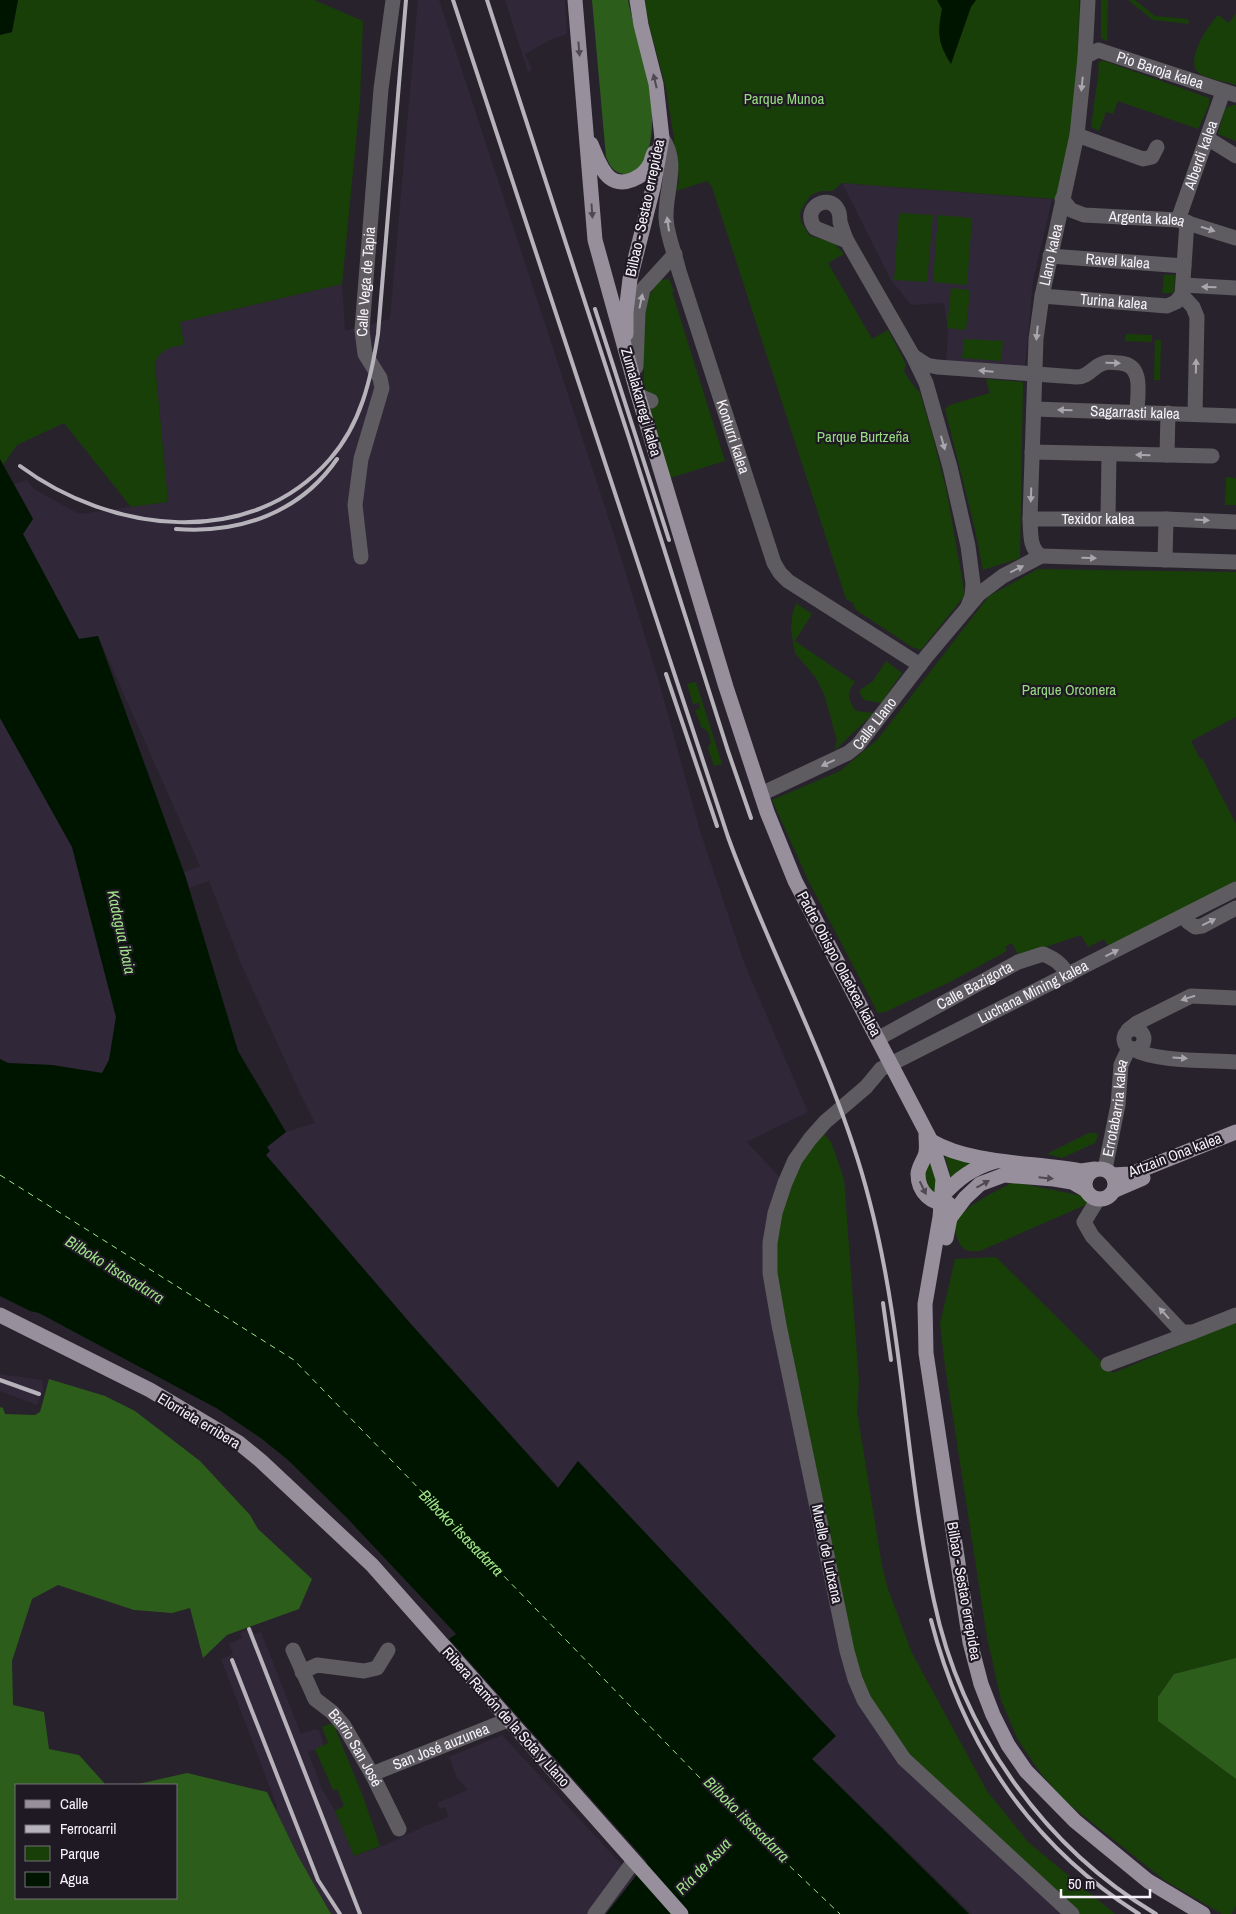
<svg xmlns="http://www.w3.org/2000/svg" width="1236" height="1914" font-family="'Archivo Narrow',sans-serif">
	<style>
		.built { fill: #302738 }
		.green { fill: #193f09 }
		.forest { fill: #2d5d1b }
		.water { fill: #001500 }
		.lines { fill: none; stroke-linecap: round; stroke-linejoin: round }
		.ferry { stroke: #9fe388; stroke-width: 1; stroke-dasharray: 6 5; stroke-linecap: butt }
		.minor { stroke: #5e5b61; stroke-width: 15 }
		.major { stroke: #97909c; stroke-width: 15 }
		.rail { stroke: #b7b3bb; stroke-width: 4 }
		.oneway { fill: #4f4954 }
		.oneway2 { fill: #aaa6ad }
		.labels { text-anchor: middle; stroke-width: 4.5; stroke-linejoin: round; paint-order: stroke }
		.street-label { font-size: 15px; fill: #f6f2f9; stroke: #1f1924 }
		.park-label { font-size: 15px; fill: #97db80; stroke: #1f1924 }
		.water-label { font-size: 16px; font-style: italic; fill: #9fe388; stroke: #1f1924 }
	</style>
	<rect width="100%" height="100%" fill="#28222d"/>
	<g class="built">
		<path d="M418,0H439L616,541L661,689L700,831L745,965L808,1112L747,1142L785,1183L864,1700L1072,1914H972L812,1759L835,1736L577,1462L559,1488L410,1323L265,1154L267,1147L286,1132L315,1123L299,1091L242,966L209,881L189,888L184,872L200,866L98,636L79,639L23,534L33,518L14,484L27,480L34,489L79,514L168,502L155,363L159,354L169,347L184,344L180,322L342,284L345,331L390,319Z"/>
		<path d="M505,0H565L567,34L550,40L525,54L532,69L528,72Z"/>
		<path d="M842,183L1052,199L1033,281L1025,366L946,362L948,334L944,303L911,305L891,280Z"/>
		<path d="M0,718L72,847L116,1017L109,1060L102,1073L52,1065L8,1063L0,1059Z"/>
		<path d="M0,1374L42,1380L43,1391L37,1405L0,1391Z"/>
		<path d="M252,1628L254,1634L261,1632L301,1734L315,1729L319,1731L323,1742L322,1747L308,1752L322,1789L335,1811L354,1856L385,1845L427,1825H429L449,1817L445,1807L440,1809L437,1803L468,1790L457,1778L449,1757L502,1735L634,1878L606,1914H331L298,1856L276,1811L277,1806L221,1659L233,1654L229,1644L242,1638L240,1633Z"/>
	</g>
	<g class="green">
		<path d="M18,0H314L363,21L360,100L342,284L180,322L184,345C170,347 161,349 155,363L168,502L131,507L64,423L17,445L3,465L0,459V35L12,32Z"/>
		<path d="M644,0H1079C1079,65 1074,136 1056,199L842,183L832,191H821L811,195L804,205L800,213L801,222L810,236L833,242L844,254L828,263L872,339L888,330L906,364L904,371L910,381L920,393L932,434L946,488L965,595L921,650L912,647L856,610L853,603L846,599L712,187L707,181L676,191L679,181L678,170L673,157L674,139L666,88L649,25Z"/>
		<path d="M1101,0H1108L1107,41L1101,38Z"/>
		<path d="M1128,0H1135L1155,16L1188,19L1189,24L1153,20Z"/>
		<path d="M1236,13V85C1225,81 1212,80 1202,75C1181,65 1208,26 1218,15L1229,23Z"/>
		<path d="M1102,60L1209,98V105L1198,129L1118,101L1113,114L1106,112L1099,131L1091,127L1099,70L1098,64Z"/>
		<path d="M1234,105H1236V141L1218,134L1225,108Z"/>
		<path d="M899,213L933,215L927,282L894,280Z"/>
		<path d="M938,215L972,218L967,285L933,282Z"/>
		<path d="M1164,275H1175L1174,293H1162Z"/>
		<path d="M669,279L674,291L672,292L725,461L670,478L645,394L644,382V319L648,297L660,280Z"/>
		<path d="M951,288L970,290L966,330L947,328Z"/>
		<path d="M1126,334L1152,335V342L1125,341Z"/>
		<path d="M964,339L1003,341L1001,361L962,358Z"/>
		<path d="M1155,340H1161L1160,380H1154Z"/>
		<path d="M986,379L1023,382L1020,558L983,570L974,525L945,409L950,405L990,393Z"/>
		<path d="M1226,477L1236,478V505H1225Z"/>
		<path d="M1038,569L1236,572V717L1191,741L1200,759L1202,758L1236,824V883L1110,949L1104,939L1088,947L1081,935L1019,956L1012,943L1005,947L1007,951L950,982L885,1012L878,1013L808,880L772,800L840,771L877,740L989,596Z"/>
		<path d="M796,603L812,614L795,641L855,682C846,692 848,701 856,711L874,713L834,751L837,741L825,697L816,678L795,653L791,630L792,616Z"/>
		<path d="M886,661L902,673L881,703L864,700L860,694V690L873,681Z"/>
		<path d="M696,682L722,764L714,766L708,748L711,742C710,736 708,729 702,728L695,710L700,709L699,703L693,704L687,684Z"/>
		<path d="M818,1127L831,1142L844,1179L859,1382L857,1411L882,1566L888,1589L912,1653L987,1791L1028,1842L1115,1914H1072L904,1759L864,1700L770,1273L775,1213Z"/>
		<path d="M1089,1133H1096L1098,1136L1095,1143L1062,1158L1047,1154Z"/>
		<path d="M945,1156L982,1161L951,1179Z"/>
		<path d="M932,1158L937,1175V1197C924,1189 920,1169 932,1158Z"/>
		<path d="M1013,1182L1088,1197L1090,1203L980,1251C969,1252 962,1251 958,1240C956,1236 954,1230 955,1225C959,1207 998,1191 1013,1182Z"/>
		<path d="M996,1257L1113,1373L1236,1322V1658L1174,1674L1158,1697V1721L1236,1779V1906L1232,1914H1222L1164,1880L1065,1801L1042,1775L1018,1740L1001,1700L987,1637L945,1366L940,1324L955,1259Z"/>
		<path d="M333,1723L364,1799L380,1846L354,1856L335,1811L344,1806L337,1789L333,1790L315,1749L328,1743L322,1727Z"/>
	</g>
	<g class="forest">
		<path d="M592,0H628C635,36 651,72 652,108C653,124 651,161 638,171C634,174 628,174 624,174C613,173 610,165 606,157Z"/>
		<path d="M49,1379L105,1396L135,1411L200,1461L250,1515L258,1529L312,1579L299,1609L227,1635L203,1658L190,1608L172,1613L134,1610L58,1585L32,1599L12,1661L13,1705L44,1712L49,1749L79,1755L106,1785H16V1898H176V1785H134L187,1773L267,1792L298,1856L331,1914H0V1407L3,1408L5,1414L35,1415L40,1412Z"/>
		<path d="M1236,1658V1779L1158,1721V1697L1174,1674Z"/>
	</g>
	<g class="water">
		<path d="M0,0H18L12,32L0,35Z"/>
		<path d="M937,0H976L971,7L951,64C938,43 937,34 942,9Z"/>
		<path d="M0,459L33,519L23,534L79,639L98,636L185,875L238,1051L286,1132L267,1147L270,1151L266,1155L410,1323L558,1488L578,1461L836,1736L812,1759L969,1914H606L647,1862L449,1639L456,1634L347,1518L288,1460L262,1439L218,1409L39,1313L30,1311L0,1296V1059L8,1063L52,1065L102,1073L109,1060L116,1017L72,847L0,718Z"/>
	</g>
	<g class="lines">
		<path class="ferry" id="s1" d="M0,1175L294,1360L736,1815L840,1914"/>
		<g class="minor">
			<path id="s2" d="M1085,57L1098,50L1236,95"/>
			<path d="M1077,135L1143,159L1152,157L1157,147"/>
			<path id="s3" d="M662,138C680,162 665,191 666,218C667,236 675,254 679,271L774,563L780,573L788,581L920,665"/>
			<path d="M1207,138L1236,156"/>
			<path id="s4" d="M1062,199L1071,210L1084,215L1178,220L1236,238"/>
			<path id="s5" d="M1178,220L1223,92"/>
			<path d="M1187,222L1182,295L1193,307L1197,317L1195,414"/>
			<path d="M847,241L815,228C800,208 829,192 838,210C840,214 840,218 840,222C842,228 844,235 847,241L913,356L926,383L950,467L968,546L973,584L972,596L968,606"/>
			<path id="s6" d="M1050,256L1184,266"/>
			<path d="M1183,285L1236,288"/>
			<path id="s7" d="M1042,296L1167,306L1176,302L1182,295"/>
			<path d="M913,356L927,365L937,367L1077,377C1089,377 1093,366 1104,363C1109,361 1115,363 1120,363C1145,365 1137,395 1137,413"/>
			<path d="M636,367L638,312L643,289L675,254"/>
			<path d="M639,396L651,401"/>
			<path id="s8" d="M1034,409L1236,416"/>
			<path d="M1032,452L1167,455L1168,413"/>
			<path d="M1167,455L1212,456"/>
			<path d="M1108,518L1109,454"/>
			<path id="s9" d="M1030,519H1166L1236,522"/>
			<path id="s10" d="M1041,556C1029,548 1031,533 1030,519L1036,339L1042,296L1077,135L1085,57L1088,0"/>
			<path d="M1041,556L1236,562"/>
			<path id="s11" d="M361,557L355,505L361,459L382,388L380,378L365,354L362,330L381,89L393,0"/>
			<path d="M1165,560L1166,519"/>
			<path id="s12" d="M761,794L848,753L858,745L926,657L979,594L1003,576L1041,556"/>
			<path d="M1185,915L1188,922L1195,927L1202,926L1236,908"/>
			<circle cx="1134" cy="1039" r="10"/>
			<path d="M1128,1030L1137,1023L1191,996L1236,998"/>
			<path id="s13" d="M879,1038L1018,962L1043,954C1055,959 1062,964 1068,975"/>
			<path d="M1133,1049C1156,1062 1208,1060 1236,1062"/>
			<path id="s14" d="M1105,1169L1118,1105L1121,1065L1129,1048"/>
			<path d="M1098,1199L1084,1222L1092,1236L1182,1332H1193L1236,1315"/>
			<path d="M1108,1364L1193,1332"/>
			<path id="s15" d="M293,1650L315,1699L332,1712L344,1726L372,1774L399,1829"/>
			<path d="M302,1672L317,1665L364,1671L377,1668L388,1650"/>
			<path id="s16" d="M372,1774L508,1720"/>
			<path d="M595,1914L634,1861"/>
			<path id="s17" d="M1072,1914L904,1759L864,1700L855,1679L847,1651L779,1325L770,1273V1243L775,1213L785,1183L795,1160L810,1139L825,1122L866,1087L881,1069L1236,889"/>
		</g>
		<g class="major">
			<path d="M575,0L595,240L636,388L726,687L767,812L795,881L931,1141L943,1179L940,1217L925,1304L926,1353L970,1642L981,1684L993,1715L1008,1745L1026,1771L1075,1821L1148,1881L1203,1914"/>
			<path d="M591,144C596,155 600,170 610,178C623,188 644,177 650,164C652,160 652,156 654,153"/>
			<path d="M626,334V312L630,279L653,188L662,138L656,84L641,25L637,0"/>
			<path d="M926,1135C926,1140 927,1147 926,1152C925,1159 918,1167 918,1174C918,1193 932,1204 949,1204"/>
			<path d="M931,1141C972,1165 1034,1162 1081,1171L1095,1169"/>
			<circle cx="1100" cy="1184" r="15"/>
			<path d="M1113,1175L1131,1174L1236,1132"/>
			<path d="M1115,1190L1143,1178"/>
			<path d="M942,1196C959,1178 972,1168 996,1161"/>
			<path d="M946,1238L950,1218L965,1198L980,1184L1004,1175L1054,1179L1072,1182L1086,1190"/>
			<path d="M0,1315L150,1390L239,1443L261,1461L372,1565L681,1914"/>
		</g>
		<g class="rail">
			<path d="M453,0L728,837C772,959 837,1074 869,1199C904,1331 905,1468 934,1601C961,1730 1043,1847 1156,1914"/>
			<path d="M487,0L629,438L728,751L751,818"/>
			<path d="M595,309L669,540"/>
			<path d="M20,466C110,533 250,551 330,459C361,424 371,379 378,334L406,0"/>
			<path d="M176,529C239,534 300,513 337,459"/>
			<path d="M666,674L717,826"/>
			<path d="M883,1303L891,1360"/>
			<path d="M0,1380L39,1394"/>
			<path d="M931,1620C963,1745 1029,1844 1139,1914"/>
			<path d="M249,1629L360,1914"/>
			<path d="M232,1660L318,1880L340,1914"/>
		</g>
	</g>
	<defs><path id="oneway-solid" d="M-6-.8H1V-3.2L6.5 0L1 3.2V.8H-6Z" transform="scale(1.25)"/></defs>
	<g class="oneway">
		<use href="#oneway-solid" transform="translate(579 49) rotate(85)"/>
		<use href="#oneway-solid" transform="translate(655 81) rotate(-103)"/>
		<use href="#oneway-solid" transform="translate(592 211) rotate(86)"/>
		<use href="#oneway-solid" transform="translate(1046 1178) rotate(6)"/>
		<use href="#oneway-solid" transform="translate(983 1184) rotate(-29)"/>
		<use href="#oneway-solid" transform="translate(923 1188) rotate(64)"/>
	</g>
	<g class="oneway2">
		<use href="#oneway-solid" transform="translate(1082 84) rotate(96)"/>
		<use href="#oneway-solid" transform="translate(668 224) rotate(-98)"/>
		<use href="#oneway-solid" transform="translate(1208 229) rotate(18)"/>
		<use href="#oneway-solid" transform="translate(1209 287) rotate(-178)"/>
		<use href="#oneway-solid" transform="translate(641 301) rotate(-78)"/>
		<use href="#oneway-solid" transform="translate(1037 333) rotate(96)"/>
		<use href="#oneway-solid" transform="translate(1113 363) rotate(2)"/>
		<use href="#oneway-solid" transform="translate(1196 366) rotate(-89)"/>
		<use href="#oneway-solid" transform="translate(986 371) rotate(-175)"/>
		<use href="#oneway-solid" transform="translate(1065 410) rotate(-178)"/>
		<use href="#oneway-solid" transform="translate(943 443) rotate(74)"/>
		<use href="#oneway-solid" transform="translate(1143 455) rotate(-179)"/>
		<use href="#oneway-solid" transform="translate(1031 495) rotate(92)"/>
		<use href="#oneway-solid" transform="translate(1202 520) rotate(3)"/>
		<use href="#oneway-solid" transform="translate(1089 558) rotate(2)"/>
		<use href="#oneway-solid" transform="translate(1017 569) rotate(-26)"/>
		<use href="#oneway-solid" transform="translate(828 763) rotate(155)"/>
		<use href="#oneway-solid" transform="translate(1209 922) rotate(-26)"/>
		<use href="#oneway-solid" transform="translate(1112 953) rotate(-27)"/>
		<use href="#oneway-solid" transform="translate(1188 998) rotate(162)"/>
		<use href="#oneway-solid" transform="translate(1180 1058) rotate(4)"/>
		<use href="#oneway-solid" transform="translate(1164 1313) rotate(-132)"/>
	</g>
	<g class="labels">
		<g class="street-label">
			<text dy="5" stroke="none"><textPath href="#s2" startOffset="80">Pio Baroja kalea</textPath></text>
			<text dy="5" stroke="none"><textPath href="#s5" startOffset="69">Alberdi kalea</textPath></text>
			<text transform="translate(645 208) rotate(-78)" y="5">Bilbao - Sestao errepidea</text>
			<text dy="5" stroke="none"><textPath href="#s4" startOffset="91">Argenta kalea</textPath></text>
			<text dy="5" stroke="none"><textPath href="#s10" startOffset="306">Llano kalea</textPath></text>
			<text dy="5" stroke="none"><textPath href="#s6" startOffset="68">Ravel kalea</textPath></text>
			<text dy="5" stroke="none"><textPath href="#s11" startOffset="284">Calle Vega de Tapia</textPath></text>
			<text dy="5" stroke="none"><textPath href="#s7" startOffset="72">Turina kalea</textPath></text>
			<text transform="translate(641 402) rotate(74)" y="5">Zumalakarregi kalea</text>
			<text dy="5" stroke="none"><textPath href="#s8" startOffset="101">Sagarrasti kalea</textPath></text>
			<text dy="5" stroke="none"><textPath href="#s3" startOffset="311">Konturri kalea</textPath></text>
			<text dy="5" stroke="none"><textPath href="#s9" startOffset="68">Texidor kalea</textPath></text>
			<text dy="5" stroke="none"><textPath href="#s12" startOffset="136">Calle Llano</textPath></text>
			<text transform="translate(839 964) rotate(62)" y="5">Padre Obispo Olaetxea kalea</text>
			<text dy="5" stroke="none"><textPath href="#s13" startOffset="109">Calle Bazigorta</textPath></text>
			<text dy="5" stroke="none"><textPath href="#s17" startOffset="1151">Luchana Mining kalea</textPath></text>
			<text dy="5" stroke="none"><textPath href="#s14" startOffset="62">Errotabarria kalea</textPath></text>
			<text transform="translate(1175 1155) rotate(-21)" y="5">Artzain Ona kalea</text>
			<text transform="translate(199 1421) rotate(31)" y="5">Elorrieta erribera</text>
			<text transform="translate(827 1554) rotate(78)" y="5">Muelle de Lutxana</text>
			<text transform="translate(964 1591) rotate(80)" y="5">Bilbao - Sestao errepidea</text>
			<text transform="translate(506 1717) rotate(48)" y="5">Ribera Ramón de la Sota y Llano</text>
			<text dy="5" stroke="none"><textPath href="#s16" startOffset="74">San José auzunea</textPath></text>
			<text dy="5" stroke="none"><textPath href="#s15" startOffset="118">Barrio San José</textPath></text>
		</g>
		<g class="park-label">
			<text x="784" y="104">Parque Munoa</text>
			<text x="863" y="442">Parque Burtzeña</text>
			<text x="1069" y="695">Parque Orconera</text>
		</g>
		<g class="water-label">
			<text transform="translate(122 932) rotate(78)" y="6">Kadagua ibaia</text>
			<text transform="translate(115 1269) rotate(32)" y="6">Bilboko itsasadarra</text>
			<text dy="6" stroke="none"><textPath href="#s1" startOffset="588">Bilboko itsasadarra</textPath></text>
			<text transform="translate(747 1819) rotate(45)" y="6">Bilboko itsasadarra</text>
			<text transform="translate(703 1866) rotate(-46)" y="6">Ría de Asua</text>
		</g>
	</g>
	<rect x="15" y="1784" width="162" height="115" fill="#1f1924" stroke="#757079"/>
	<rect x="25" y="1800" width="25" height="8" fill="#97909c" stroke="#757079"/>
	<text x="60" y="1809" font-size="15" fill="#f6f2f9">Calle</text>
	<rect x="25" y="1825" width="25" height="8" fill="#b7b3bb" stroke="#757079"/>
	<text x="60" y="1834" font-size="15" fill="#f6f2f9">Ferrocarril</text>
	<rect x="25" y="1846" width="25" height="15" fill="#193f09" stroke="#757079"/>
	<text x="60" y="1859" font-size="15" fill="#f6f2f9">Parque</text>
	<rect x="25" y="1872" width="25" height="15" fill="#001500" stroke="#757079"/>
	<text x="60" y="1884" font-size="15" fill="#f6f2f9">Agua</text>
	<path d="M1061 1889v8h89v-8" fill="none" stroke="#f6f2f9" stroke-width="2.5"/>
	<text x="1068" y="1889" font-size="15" fill="#f6f2f9" stroke="#1f1924" stroke-width="4" paint-order="stroke">50 m</text>
</svg>
